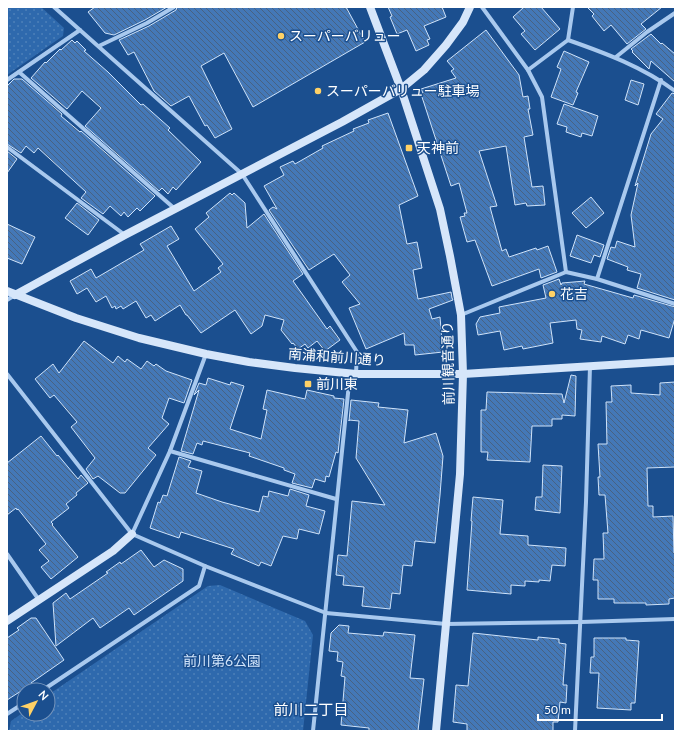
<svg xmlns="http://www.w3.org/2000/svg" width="682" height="738" font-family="Lato,'Noto Sans JP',sans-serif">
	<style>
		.green { fill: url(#green-dots) }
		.building { fill: url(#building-back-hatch); stroke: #cfe3fa }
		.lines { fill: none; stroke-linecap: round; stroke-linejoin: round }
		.street { stroke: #a9c9ee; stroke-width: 4 }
		.secondary { stroke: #d6e6fa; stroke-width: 8 }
		.poi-dot { fill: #ffd166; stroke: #1b4f8f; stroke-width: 1.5 }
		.labels { text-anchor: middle; stroke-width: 3; stroke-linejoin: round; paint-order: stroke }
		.poi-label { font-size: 14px; fill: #fff; stroke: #1b4f8f; text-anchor: start }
		.street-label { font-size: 14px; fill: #fff; stroke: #1b4f8f }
		.park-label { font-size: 14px; fill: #cfe3fa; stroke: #1b4f8f }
		.neighbourhood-label { font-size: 15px; fill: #fff; stroke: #1b4f8f }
	</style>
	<defs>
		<pattern id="green-dots" width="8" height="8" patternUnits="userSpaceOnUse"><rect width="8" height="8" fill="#2e69ad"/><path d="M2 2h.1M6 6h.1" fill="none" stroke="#4d80b9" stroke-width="1.8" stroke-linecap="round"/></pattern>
		<pattern id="building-back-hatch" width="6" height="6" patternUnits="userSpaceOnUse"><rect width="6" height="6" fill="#4478b7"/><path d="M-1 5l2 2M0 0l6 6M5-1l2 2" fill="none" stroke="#486282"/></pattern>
	</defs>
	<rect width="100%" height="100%" fill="#1b4f8f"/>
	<g class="green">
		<path d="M7,7H41L64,28L63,36L7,75Z"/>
		<path d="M220,585L305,621L313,635L303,731H9L11,721L24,712V714H48V695L208,586Z"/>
	</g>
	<g class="building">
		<path d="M95,7H167L145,20L114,35L105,33L88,12Z"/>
		<path d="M177,7H346L365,42L253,107L224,53L201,66L232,129L215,138L207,125L205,126L189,96L171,106L154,91L134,52L128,55L119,40L149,26L176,10Z"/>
		<path d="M388,7H442L446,17L424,26L430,39L427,40L429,45L416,51L407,30L397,34L390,17L392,16Z"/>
		<path d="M524,7H541L560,29L535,50L521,34L525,31L513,17Z"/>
		<path d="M587,7H662L641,24L646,29L627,44L611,25L604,31L592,16L594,14Z"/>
		<path d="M486,30L519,75L523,97L528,96L530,109H528L533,135L524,137L532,187L543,186L545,205L527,206L526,203L515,205L506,146L479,151L497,206L490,207L502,251L506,249L509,257L536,248L537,250L548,246L557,272L541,278L539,269L492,286L475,240L467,242L460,217L465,216L464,213H467L459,183L451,186L421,94L423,93L421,89L456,78L451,71L454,69L447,61Z"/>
		<path d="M651,34L661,44L662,43L675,54V82L651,61L649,69L632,52L633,51L631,49Z"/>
		<path d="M72,40L75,43L77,41L86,50L84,51L108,72L141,105L143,104L170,128L168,130L201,162L176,190L173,187L168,194L162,188L159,191L85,126L101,108L82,91L67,109L31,78L45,62L46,63L60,49L61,50Z"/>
		<path d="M564,51L589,62L576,92L578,93L573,105L551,97L561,69L557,67Z"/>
		<path d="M14,79H22L62,114L61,116L80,132L81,131L155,196L140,211L137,208L128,217L124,212L121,216L110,206L103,214L81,198L86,192L38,148L34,153L26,146L21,153L7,144V86Z"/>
		<path d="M631,80L644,84L638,105L625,100Z"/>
		<path d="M672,93L675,94V300L637,288L641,274L627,270L628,267L607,259L611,247L615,248L617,241L635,247L631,215L638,183L635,186L651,134L663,119L656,114Z"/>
		<path d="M564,104L598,116L592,136L582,133L581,137L566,132L567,127L557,124Z"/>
		<path d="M388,113L418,196L399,205L407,244L417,242L422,268L413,270L418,299L451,292L452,298L453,300L429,309L432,319L440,317L443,352L415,355L414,345H405L404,333L366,349L349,308L360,304L342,282L350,275L334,254L309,270L269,210L273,207L277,209L264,186L284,175L280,167L293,161L295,164L323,148L322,146L354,131L353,129L369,123L368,120Z"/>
		<path d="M7,151L17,159L7,173Z"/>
		<path d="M230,193L232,195L234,193L245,203L247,228L264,214L303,274L293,281L327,329L330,326L340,340L325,351L317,341L308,348L305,344L298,349L293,343L292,344L281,330L284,320L265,315L262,326L251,334L235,310L201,333L187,315H186L180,305L155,321L151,315L146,318L136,301L123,309L121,306L116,309L115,306L112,308L106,296L96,302L87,288L77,294L70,281L91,269L96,278L144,250L140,244L171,226L179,239L167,246L194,291L221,272L218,268L223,264L195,229L209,217L206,213Z"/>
		<path d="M591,197L604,213L586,228L572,213Z"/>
		<path d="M77,203L99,220L88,235L65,218Z"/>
		<path d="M7,224L35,237L22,264L7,258Z"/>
		<path d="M577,235L604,245L600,257L594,255L591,263L570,256Z"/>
		<path d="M559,279L561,285L562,283L585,281L584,284L633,298L634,295L675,307V318L669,338L641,330L639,339L628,335L625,344L602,336L601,342L580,339L582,330L577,329L576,320L550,323L553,343L523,349L522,346L504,350L500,331L478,335L476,324L480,317L500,313L499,307L546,298L543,285Z"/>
		<path d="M84,341L113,363L118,356L125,362L127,359L141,369L147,361L154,366L156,364L166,371L192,380L184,403L169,398L162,418L169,424L148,448L156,455L125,493H120L98,476L93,479L86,469L95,458L71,427L77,422L54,395L50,398L35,379L53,364L59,373Z"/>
		<path d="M571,375L576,376L575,416L562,415V419H552V426H532L530,462L487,460L488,452H481V410H486L487,392L562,394L564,403Z"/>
		<path d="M208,378L230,385L231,382L244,386L230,429L261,439L267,410L263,409L267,390L305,399L307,390L334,396V398L344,399L338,453L336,452L329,477L326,476L325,482L315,479L312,488L292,483L295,474L284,470V468L249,456L250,453L203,441L202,445L197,443L193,454L181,451L199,390L194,395L199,383L206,385Z"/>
		<path d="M675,382V467L647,468L648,506H653V517L673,516L674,553H675V598L669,599V604L646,605V603H614V599H598V580H593L594,559H604L603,533H608L605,495H599L598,477H600L598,444H607L606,402H612L611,386L631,385V393L660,395V383Z"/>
		<path d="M351,400L379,403L378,407L408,410L404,443L436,433L443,456L440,495L435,543L415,541L412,566L403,565L400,594L392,593L390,609L362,606L364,587L343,585L344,576L336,575L338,555L347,556L352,501L385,505L356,458L359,421L349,420V421Z"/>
		<path d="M41,436L57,456L58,455L78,479L81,475L88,483L76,493L77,495L66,504L69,508L51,522L53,524L52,525L78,557L51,579L41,567L49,561L39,550L46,544L18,509L17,510L16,508L7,515V463Z"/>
		<path d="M179,457L191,461L188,467L202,471L196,493L222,502L259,512L263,496L268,497L269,491L288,496L290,489L309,495L306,506L325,511L319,534L299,529L297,539L283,536L271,566L261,562L259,566L231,554L234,549L181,532L179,538L150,528L158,502L160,503L163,495L167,496Z"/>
		<path d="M543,465L562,466L560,513L535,510L536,497H542Z"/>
		<path d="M473,497L503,500L500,534L528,536V545L566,548L565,566L552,565L550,581L539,580V582L525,581V586L511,585V594L467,590L472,521H471Z"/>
		<path d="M141,550L154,567L164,560L183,569V581L134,615L129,608L100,628L93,618L56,646L53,603L66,593L70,599L108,573L106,572L120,562L121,564Z"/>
		<path d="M31,618H36L64,660L31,683L32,684L7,700V638L19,630L17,628Z"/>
		<path d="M339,625L349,626L348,633L383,636L384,632L415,635L410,678L424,679L418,731H369V728L341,725L345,677L341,676L343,662L337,661L338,652L329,651L331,633Z"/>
		<path d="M473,633L538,640V637L559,639V643L566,644L563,685H567L566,703L560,702L558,722H553V731H467V724L453,722L456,685L468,686Z"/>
		<path d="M594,638H626V640L639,641L635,703H631V710L597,708L599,673H590L591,657H594Z"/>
	</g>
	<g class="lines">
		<g class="street">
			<path d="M54,7L242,174L357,352L356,374"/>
			<path d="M482,7L528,70L542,97L566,272"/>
			<path d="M568,40C605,53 643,67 675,91"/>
			<path d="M99,46L147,23L174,7"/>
			<path d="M616,57L647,32L675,13"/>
			<path d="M528,70L568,40L573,7"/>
			<path d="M19,72L175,209"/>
			<path d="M7,80L80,30"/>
			<path d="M7,147L125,235"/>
			<path d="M597,279L661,80"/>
			<path d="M7,300L15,295"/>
			<path d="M461,315L566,272L597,279L675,304"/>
			<path d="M7,374L132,534L205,566L326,613L446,624L581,622L675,619"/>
			<path d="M170,451L336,499"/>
			<path d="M132,534L170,451L206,354"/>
			<path d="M7,554L39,600"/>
			<path d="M43,690L199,586L205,566"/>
			<path d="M7,714L24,703"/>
			<path d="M313,731L350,374"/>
			<path d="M575,731L586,502L590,366"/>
		</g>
		<g class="secondary">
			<path d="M370,7L401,89L440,209L450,256L461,315L463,374L460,474L436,731"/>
			<path d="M7,291L76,318L139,338L206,354L249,362L295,368L356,374H463L675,361"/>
			<path d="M15,295L125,235L342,122L401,89L424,70L446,45L463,22L470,7"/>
			<path d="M7,621L113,551L132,534"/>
		</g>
	</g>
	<g class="poi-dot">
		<circle cx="281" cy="36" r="4"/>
		<circle cx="318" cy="91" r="4"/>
		<rect x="405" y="144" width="8" height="8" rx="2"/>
		<circle cx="552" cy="294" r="4"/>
		<rect x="304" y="380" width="8" height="8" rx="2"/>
	</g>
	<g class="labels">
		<g class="poi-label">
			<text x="289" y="41">スーパーバリュー</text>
			<text x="326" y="96">スーパーバリュー駐車場</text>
			<text x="417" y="153">天神前</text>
			<text x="560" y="299">花吉</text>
			<text x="316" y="389">前川東</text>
		</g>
		<g class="street-label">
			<text transform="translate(337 357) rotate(4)" y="5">南浦和前川通り</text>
			<text transform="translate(448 363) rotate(-91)" y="5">前川観音通り</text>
		</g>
		<g class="park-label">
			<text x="222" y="666">前川第6公園</text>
		</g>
		<g class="neighbourhood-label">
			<text x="311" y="715">前川二丁目</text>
		</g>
	</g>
	<rect width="682" height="738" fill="none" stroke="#ffffff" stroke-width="16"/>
	<g transform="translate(36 702) rotate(49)"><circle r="19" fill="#1b4f8f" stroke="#7695bc"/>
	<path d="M0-3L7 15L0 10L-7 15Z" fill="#ffd166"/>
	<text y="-6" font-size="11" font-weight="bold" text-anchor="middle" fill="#ffffff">N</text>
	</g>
	<path d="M538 714v6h124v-6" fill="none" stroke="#ffffff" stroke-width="2"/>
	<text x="544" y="714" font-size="12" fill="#ffffff" stroke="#1b4f8f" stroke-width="3" paint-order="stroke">50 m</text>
</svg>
